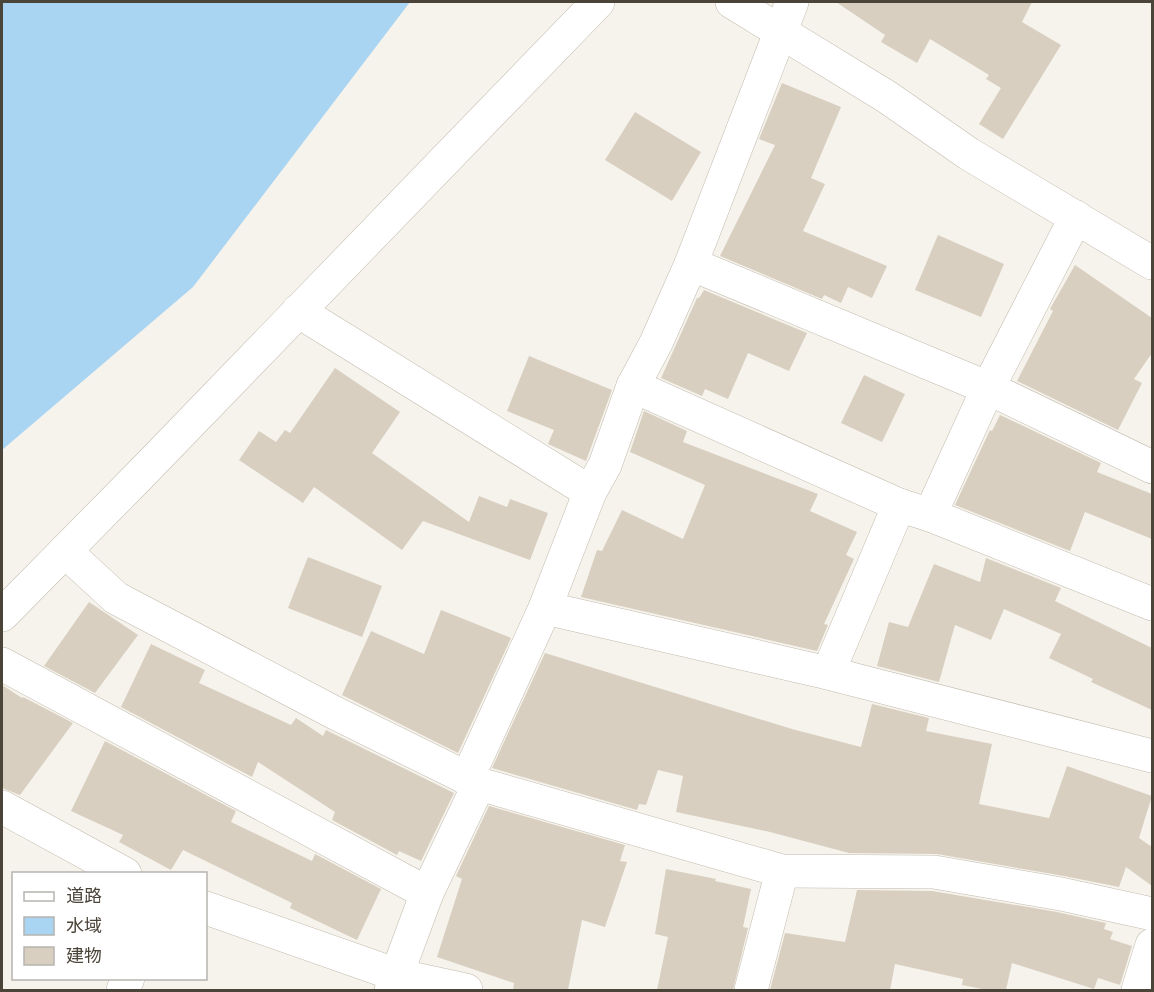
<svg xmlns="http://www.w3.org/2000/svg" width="1154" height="992" font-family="'DejaVu Sans','Noto Sans JP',sans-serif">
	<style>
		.water { fill: #a9d4f2 }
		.building { fill: #d8cfc1 }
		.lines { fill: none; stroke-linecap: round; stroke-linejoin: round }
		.street-casing { stroke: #c2bbae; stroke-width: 34 }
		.street { stroke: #fff; stroke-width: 33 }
	</style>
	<rect width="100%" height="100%" fill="#f6f3ec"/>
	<path class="water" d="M2,2H410L193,287L2,450Z"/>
	<g class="building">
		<path d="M836,2H1032L1022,22L1061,45L1003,139L979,124L1001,88L986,79L989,75L930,39L917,63L881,42L885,35Z"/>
		<path d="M782,83L841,107L811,178L825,184L803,231L887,266L872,298L848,287L841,303L824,295L822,299L720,256L775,145L759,139Z"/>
		<path d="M635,112L701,152L672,201L605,160Z"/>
		<path d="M938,235L1004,264L981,317L915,290Z"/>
		<path d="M1075,265L1152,318V353L1134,379L1142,383L1118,430L1017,381L1053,311L1050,309Z"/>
		<path d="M704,290L807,333L789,371L748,353L728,399L705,389L702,396L661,378L697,298H699Z"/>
		<path d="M529,356L612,390L586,461L548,444L554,430L507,411Z"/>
		<path d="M335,368L400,412L372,453L469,522L479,496L507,507L510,499L548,513L530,560L423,521L402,550L314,487L303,503L239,460L259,431L276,442L285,430L290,433Z"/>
		<path d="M864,375L905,394L882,442L841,423Z"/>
		<path d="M644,411L687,431L683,442L818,494L810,511L857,532L846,555L854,559L824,624L828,625L817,651L581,597L597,550L602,551L622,510L683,539L705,485L630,452Z"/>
		<path d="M1000,415L1101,463L1097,472L1152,494V539L1085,512L1070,551L955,505L990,430L992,431Z"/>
		<path d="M308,557L382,586L362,637L288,608Z"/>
		<path d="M986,558L1061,588L1055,601L1152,648V710L1091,682L1093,679L1049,658L1061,634L1004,609L991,640L955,625L939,682L877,666L889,622L908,627L934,564L980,582Z"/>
		<path d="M89,602L138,635L95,693L44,666Z"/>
		<path d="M441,610L511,638L458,753L342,695L371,631L424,654Z"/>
		<path d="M151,644L205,670L199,683L291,725L296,718L323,736L326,730L454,793L421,861L399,851L397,855L332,820L335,812L258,762L252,777L121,707Z"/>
		<path d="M545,653L792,729L861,747L872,704L929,718L926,731L992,744L979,804L1049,818L1067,766L1152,796L1139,838L1152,847V886L1126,867L1119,887L1064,876L937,854L849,853L770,832L676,812L683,776L658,770L646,805L639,804L637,810L492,768Z"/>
		<path d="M2,685L22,698L23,697L73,723L20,795L2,788Z"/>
		<path d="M105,741L236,811L231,822L312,861L315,854L381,889L357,940L290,908L292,903L183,850L171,870L119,842L123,835L71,811Z"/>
		<path d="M489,806L625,845L620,861L627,862L605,927L582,920L568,990H513L514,983L437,957L462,879L456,876Z"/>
		<path d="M666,869L716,879L715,881L751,889L743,927L748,928L733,990H657L668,937L655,934Z"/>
		<path d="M857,890L932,891L1057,912L1106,923L1104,929L1113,932L1110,939L1132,946L1120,985L1098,978L1094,989L1012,963L1006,990H987L962,985L963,979L895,964L890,990H770L785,933L845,942Z"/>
	</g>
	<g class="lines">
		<g class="street-casing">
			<g id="street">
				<path d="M732,2L887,97L969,154L1152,263"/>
				<path d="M691,264L988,388L1152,467"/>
				<path d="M298,311L590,492"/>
				<path d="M633,386L899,505L930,515L1152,604"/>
				<path d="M930,515L988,388L1076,217"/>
				<path d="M65,551L116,598L335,713L479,784L782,871L934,872L1061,894L1152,914"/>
				<path d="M545,608L828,673L1152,756"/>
				<path d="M2,615L143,472L598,2"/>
				<path d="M2,664L427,893"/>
				<path d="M828,673L899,505"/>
				<path d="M467,779L545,608L590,492L605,465L633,386L656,343L691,264L792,2"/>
				<path d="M2,807L125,874"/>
				<path d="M206,908L397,975L466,990"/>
				<path d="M123,990L128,978"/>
				<path d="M391,990L427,893L479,784"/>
				<path d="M751,990L782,871"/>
				<path d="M1138,990L1152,945"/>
			</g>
		</g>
		<use href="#street" class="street"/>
	</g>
	<rect width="1154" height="992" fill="none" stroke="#4b4439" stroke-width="6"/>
	<rect x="12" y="872" width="195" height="108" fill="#ffffff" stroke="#b7b4b0" stroke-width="1.5"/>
	<rect x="24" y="892" width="30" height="9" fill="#ffffff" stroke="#b7b4b0" stroke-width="1.5"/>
	<text x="66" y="902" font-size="18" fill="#4b4439">道路</text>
	<rect x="24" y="917" width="30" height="18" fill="#a9d4f2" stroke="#b7b4b0" stroke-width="1.5"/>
	<text x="66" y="932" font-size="18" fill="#4b4439">水域</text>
	<rect x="24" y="947" width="30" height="18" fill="#d8cfc1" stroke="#b7b4b0" stroke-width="1.5"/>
	<text x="66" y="962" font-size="18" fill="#4b4439">建物</text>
</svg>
